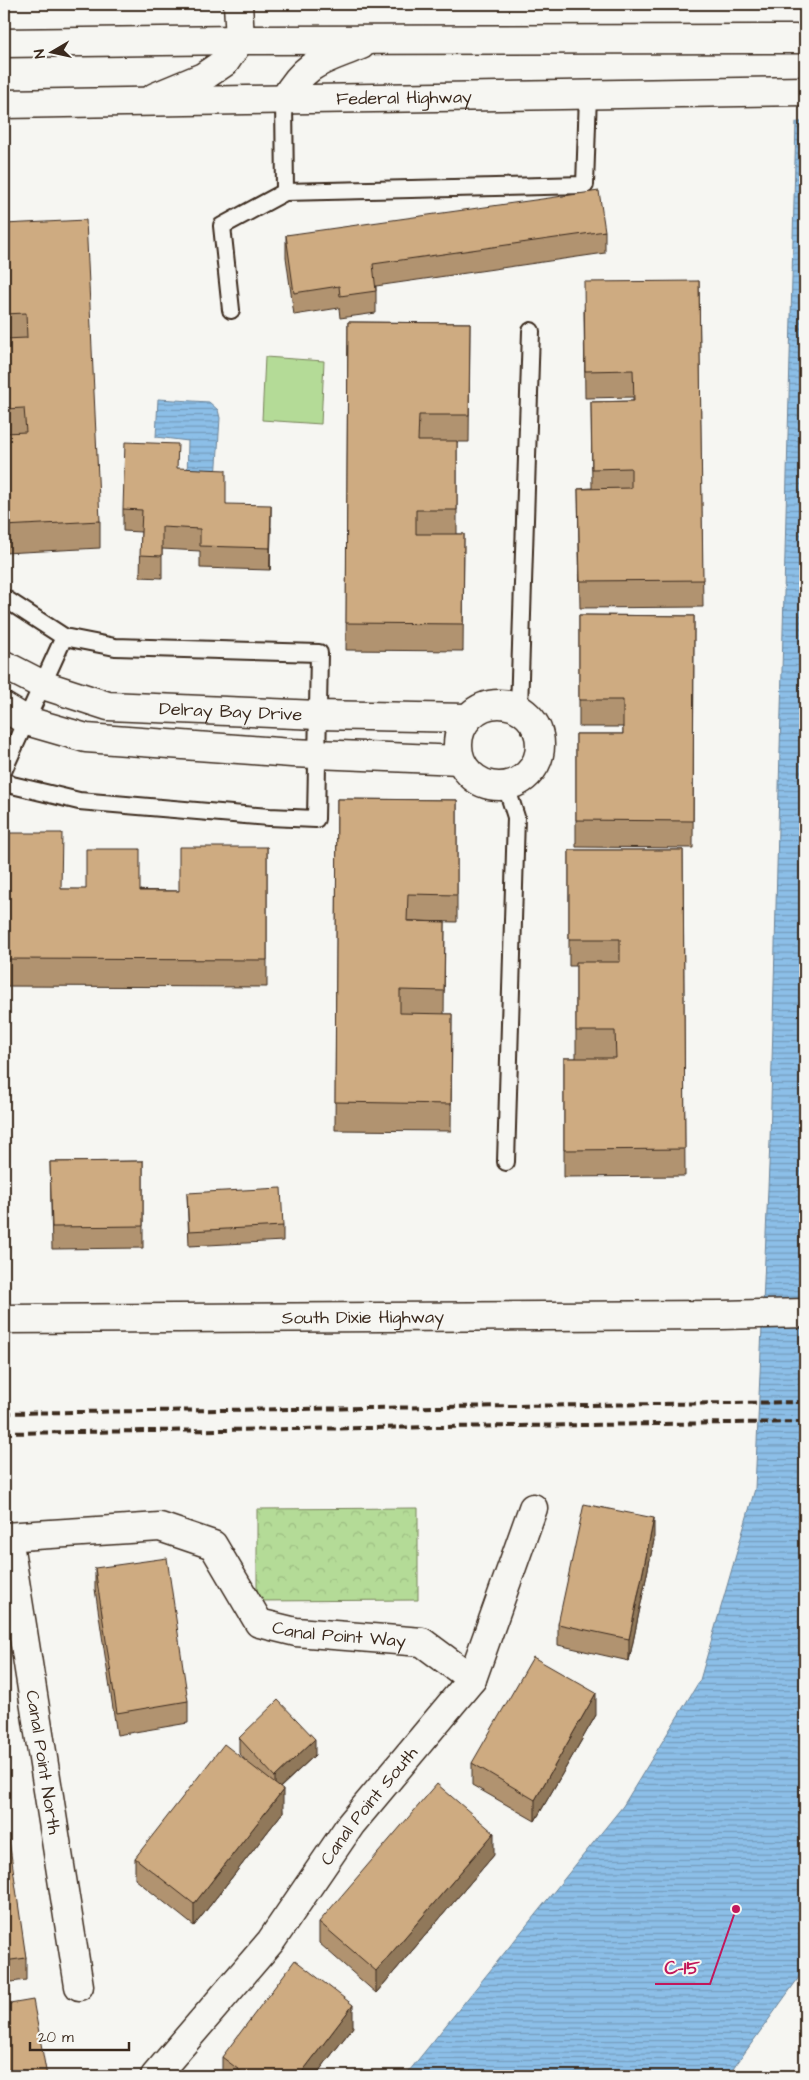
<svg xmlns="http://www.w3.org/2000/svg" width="809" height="2080" font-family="'Architects Daughter',sans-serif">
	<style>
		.green { fill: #b4db97; stroke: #78825a }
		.park { fill: url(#park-crowns); stroke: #78825a }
		.water { fill: url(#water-rules); stroke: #6c8397 }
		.pier { fill: #f6f6f2 }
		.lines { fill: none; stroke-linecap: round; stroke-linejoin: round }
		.lane-casing { stroke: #3b2a1e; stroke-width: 20 }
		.street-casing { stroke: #3b2a1e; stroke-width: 31 }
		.secondary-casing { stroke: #3b2a1e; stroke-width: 31 }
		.primary-casing { stroke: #3b2a1e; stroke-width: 31 }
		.lane { stroke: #f6f6f2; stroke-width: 16 }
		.street { stroke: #f6f6f2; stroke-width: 28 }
		.secondary { stroke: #f6f6f2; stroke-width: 28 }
		.primary { stroke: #f6f6f2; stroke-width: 28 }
		.rail { stroke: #3b2a1e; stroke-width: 4; stroke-dasharray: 8 4; stroke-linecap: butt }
		.wall { fill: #b1936f; stroke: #3b2a1e }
		.shaded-wall { fill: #90785a; stroke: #3b2a1e }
		.building { fill: #ceab81; stroke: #3b2a1e }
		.labels { text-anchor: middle; stroke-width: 4; stroke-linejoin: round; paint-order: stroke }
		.street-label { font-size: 18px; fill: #3b2a1e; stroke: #f6f6f2 }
		.leader { fill: none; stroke: #c2185b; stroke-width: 2 }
		.callout-dot { fill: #c2185b; stroke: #f6f6f2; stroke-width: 2 }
		.callout-label { font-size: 19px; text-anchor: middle; font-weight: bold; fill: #c2185b; stroke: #f6f6f2; stroke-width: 4; stroke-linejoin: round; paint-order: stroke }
	</style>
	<defs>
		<pattern id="park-crowns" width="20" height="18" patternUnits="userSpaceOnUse" patternTransform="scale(1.25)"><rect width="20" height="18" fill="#b4db97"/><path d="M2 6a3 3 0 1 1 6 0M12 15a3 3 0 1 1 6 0" fill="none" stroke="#9cbc82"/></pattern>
		<pattern id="water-rules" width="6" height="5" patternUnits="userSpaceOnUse" patternTransform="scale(1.25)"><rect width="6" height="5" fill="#8cbfe8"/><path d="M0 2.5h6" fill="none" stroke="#749bbb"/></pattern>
	</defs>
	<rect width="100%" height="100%" fill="#f6f6f2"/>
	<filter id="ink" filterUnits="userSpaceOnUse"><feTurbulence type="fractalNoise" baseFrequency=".02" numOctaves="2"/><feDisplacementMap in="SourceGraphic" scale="10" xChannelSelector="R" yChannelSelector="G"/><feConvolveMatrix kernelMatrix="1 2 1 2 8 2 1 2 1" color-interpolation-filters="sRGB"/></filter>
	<g filter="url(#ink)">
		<path class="green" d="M265,357L324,361L321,424L262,420Z"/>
		<path class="park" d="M418,1508V1600L257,1601V1509Z"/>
		<g class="water">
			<path d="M799,4H805V1969L728,2076H405L623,1806L700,1680L755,1489L770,1142Z"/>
			<path d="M158,399L209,402L218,410L220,418L216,480L187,478L188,441L156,437Z"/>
		</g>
		<path class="pier" d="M796,10H805V121L793,122Z"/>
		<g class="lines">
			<g class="lane-casing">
				<g id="lane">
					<path d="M284,100L285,192"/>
					<path d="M231,310L222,226L285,192L585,185L588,94"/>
					<path d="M4,598L64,637L115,647L319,653L316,819L269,817L79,801L12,785L4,781"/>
					<path d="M519,709L531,331"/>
					<path d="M4,769L64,637"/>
					<path d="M506,1162L516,817L506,786"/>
				</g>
			</g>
			<g class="street-casing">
				<g id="street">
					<path d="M238,4L240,40"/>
					<path id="s1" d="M4,665L43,685L108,706L318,715L467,718"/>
					<circle cx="499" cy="745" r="41"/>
					<path d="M4,707L27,721L86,738L292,753L460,760"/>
					<path id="s2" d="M4,1537L160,1527L213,1545L259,1623L296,1632L422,1642L472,1679"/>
					<path id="s3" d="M8,1537L79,1986"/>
					<path id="s4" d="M155,2076L271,1941L351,1824L472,1679L533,1508"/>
				</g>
			</g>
			<g class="secondary-casing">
				<g id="secondary">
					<path id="s5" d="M4,1319L722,1315L805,1313"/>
				</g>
			</g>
			<g class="primary-casing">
				<g id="primary">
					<path d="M4,43L240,40L805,39"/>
					<path d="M155,97L203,77L225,62L240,40"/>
					<path d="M284,100C306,61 322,61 361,45"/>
					<path id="s6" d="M4,104L805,91"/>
				</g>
			</g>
			<use href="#lane" class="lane"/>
			<use href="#street" class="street"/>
			<use href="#secondary" class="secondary"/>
			<use href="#primary" class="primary"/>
			<g class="rail">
				<path d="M4,1413L805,1402"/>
				<path d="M4,1433L805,1422"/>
			</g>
		</g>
		<g class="wall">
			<path d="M4,224L100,521V548L4,553Z"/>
			<path d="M605,231V253L376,286V313L340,318L339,308L294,315L286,257V235Z"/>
			<path d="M699,281L703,607L580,608L578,489L592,488L591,402L633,401V397L585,398L584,309Z"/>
			<path d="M348,322L470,323L469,442H457V534H464L463,651L346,650Z"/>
			<path d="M178,468L226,504L271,527L270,570L200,568V551L162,549V578L140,577L141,532L123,531V509Z"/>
			<path d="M579,615L694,616L693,848L576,847V734H623V727H579Z"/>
			<path d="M337,799L457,800V922L408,921L445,922L444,1014H452L451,1131L335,1130Z"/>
			<path d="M4,833L61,889L179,891L267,847V987L4,986Z"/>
			<path d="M569,850H683L685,1176L564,1177V1058H576V966H569Z"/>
			<path d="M143,1161V1248L52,1249L50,1162Z"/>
			<path d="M187,1193L283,1226V1241L189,1246Z"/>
			<path d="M654,1540L629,1661L558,1645V1624Z"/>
			<path d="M95,1568L188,1701V1723L117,1735L95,1589Z"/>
			<path d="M596,1715L535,1821L472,1785V1763Z"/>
			<path d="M239,1738L315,1755L280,1788L283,1812L194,1926L135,1879V1858L245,1760L239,1753Z"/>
			<path d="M4,1841L26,1958V1980L4,1983Z"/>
			<path d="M494,1855L376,1993L319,1943V1922Z"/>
			<path d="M353,2027L315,2076H222V2057Z"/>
		</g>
		<g class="shaded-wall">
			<path d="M271,505V527L270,570V548Z"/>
			<path d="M654,1518V1540L629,1661V1639Z"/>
			<path d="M596,1693V1715L535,1821V1800Z"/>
			<path d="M315,1739V1755L275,1792V1777Z"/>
			<path d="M283,1790V1812L194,1926V1904Z"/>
			<path d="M494,1833V1855L376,1993V1971Z"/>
			<path d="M353,2005V2027L315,2076H299Z"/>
		</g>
		<g class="building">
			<path d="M599,191L605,231L373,264L376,291L340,296L339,286L294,293L286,235Z"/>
			<path d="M86,220L100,521L4,526V433L26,432L24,408L4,409V339L27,338L26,313L4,314V224Z"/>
			<path d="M699,281L703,580L580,581L578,489L631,488V468L592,469L591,402L634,401L633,370L585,371L584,282Z"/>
			<path d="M348,322L470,323L469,415H419L418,441H457V510H416V534H464L463,624L346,623Z"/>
			<path d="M125,442L178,444L177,468L226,470V504L271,505L270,548L200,546V529L162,527V556L140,555L142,510L123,509Z"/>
			<path d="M579,615L694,616L693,821L576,820V734H623V700H579Z"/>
			<path d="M337,799L457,800V895L408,894L407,921L445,922L444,991L400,990V1013L452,1014L451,1104L335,1102Z"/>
			<path d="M4,833H62L61,889H86V849H140V891H179V847H267V960L4,959Z"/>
			<path d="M569,850H683L685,1149L564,1150V1058H616L615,1031H576V962H620V939H569Z"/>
			<path d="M143,1161V1226L52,1227L50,1162Z"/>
			<path d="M281,1188L283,1226L189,1231L187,1193Z"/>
			<path d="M584,1504L654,1518L629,1639L558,1624Z"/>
			<path d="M167,1558L188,1701L117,1713L95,1568Z"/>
			<path d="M533,1657L596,1693L535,1800L472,1763Z"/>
			<path d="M278,1700L315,1739L275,1777L239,1738Z"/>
			<path d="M224,1744L283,1790L194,1904L135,1858Z"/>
			<path d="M437,1784L494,1833L376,1971L319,1922Z"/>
			<path d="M9,1840L26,1958L4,1961V1841Z"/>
			<path d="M295,1960L353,2005L299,2076H247L222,2057Z"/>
			<path d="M33,2000L47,2076H4V2005Z"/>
		</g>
	</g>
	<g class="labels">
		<g class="street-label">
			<text dy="6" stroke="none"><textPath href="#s6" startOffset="400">Federal Highway</textPath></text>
			<text dy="6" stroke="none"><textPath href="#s1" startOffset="235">Delray Bay Drive</textPath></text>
			<text dy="6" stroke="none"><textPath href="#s5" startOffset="359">South Dixie Highway</textPath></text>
			<text dy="6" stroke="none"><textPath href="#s2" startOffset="384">Canal Point Way</textPath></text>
			<text dy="6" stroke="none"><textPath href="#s3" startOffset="228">Canal Point North</textPath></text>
			<text dy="6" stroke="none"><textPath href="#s4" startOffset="345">Canal Point South</textPath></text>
		</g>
	</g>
	<path class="leader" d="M736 1909L710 1984H655"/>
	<circle class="callout-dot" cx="736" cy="1909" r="5"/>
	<g class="callout-label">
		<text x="682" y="1974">C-15</text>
	</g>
	<rect width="809" height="2080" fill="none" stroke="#f6f6f2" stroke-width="20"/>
	<rect x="10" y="10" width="789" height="2060" fill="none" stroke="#3b2a1e" stroke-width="2" filter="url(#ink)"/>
	<g transform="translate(52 52) rotate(261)" stroke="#f6f6f2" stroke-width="4" paint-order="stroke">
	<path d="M0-4L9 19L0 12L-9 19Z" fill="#3b2a1e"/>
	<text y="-8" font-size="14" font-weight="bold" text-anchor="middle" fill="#3b2a1e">N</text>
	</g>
	<path d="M30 2042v8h99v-8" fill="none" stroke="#3b2a1e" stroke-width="2.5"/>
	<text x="38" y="2042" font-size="15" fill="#3b2a1e" stroke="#f6f6f2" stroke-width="4" paint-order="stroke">20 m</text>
</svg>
